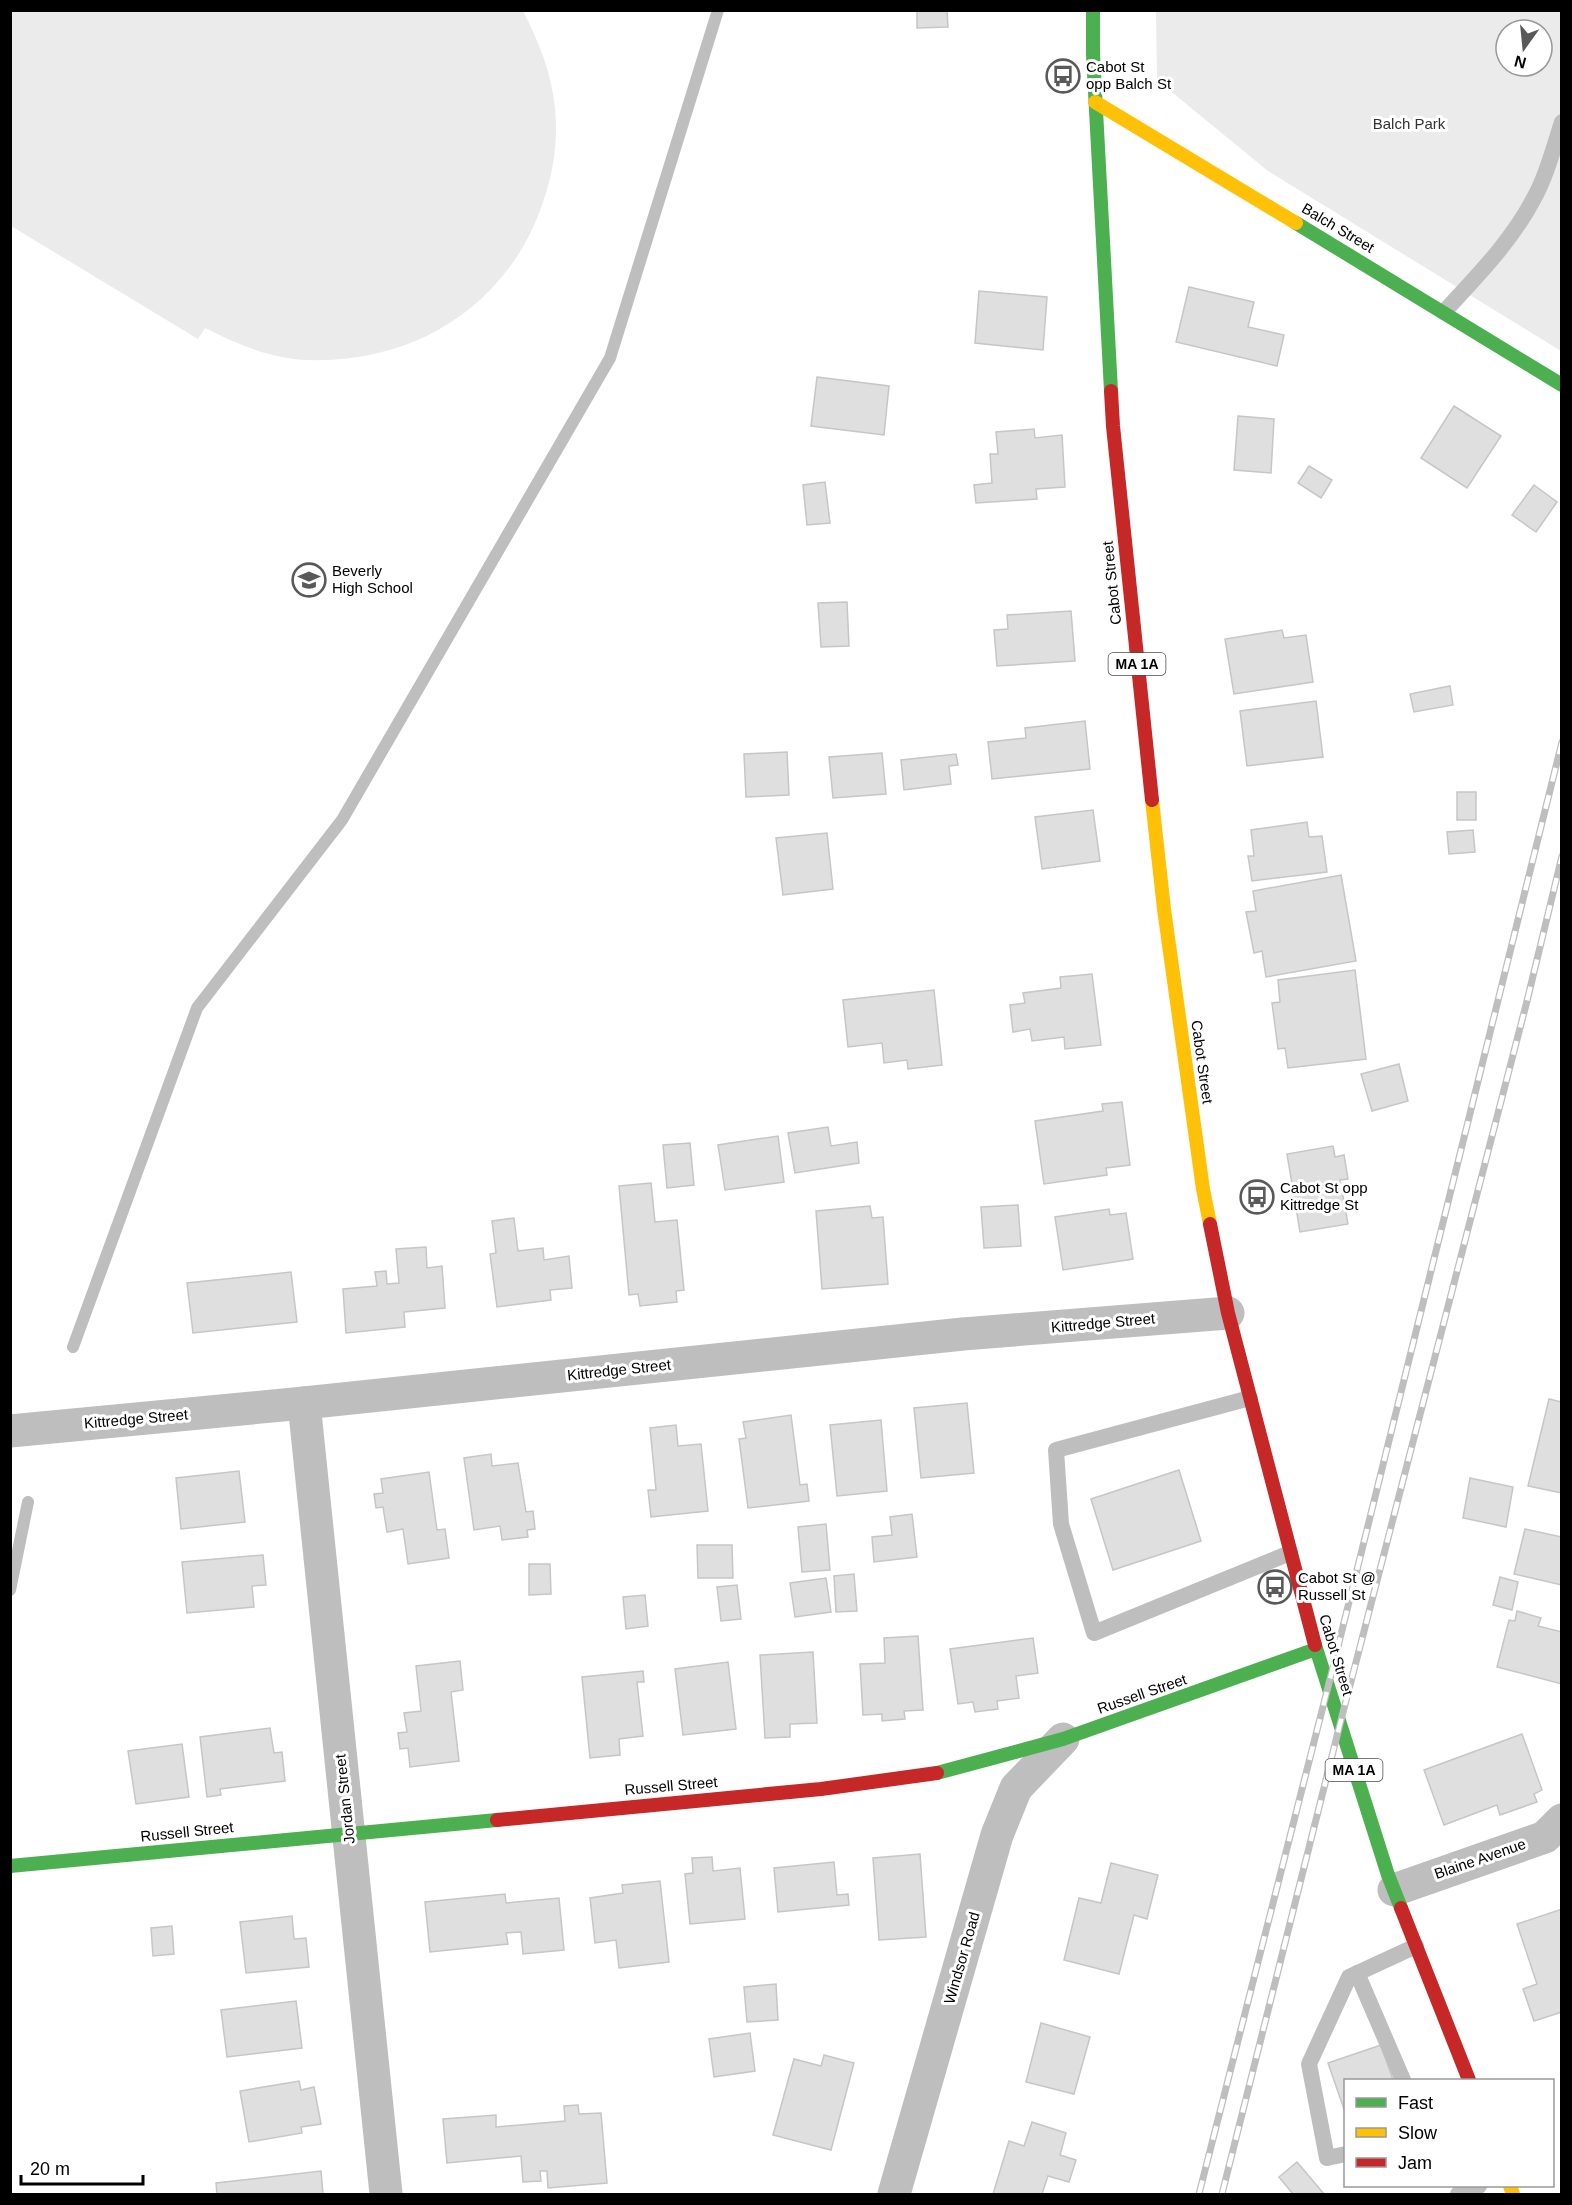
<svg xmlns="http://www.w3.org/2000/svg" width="1572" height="2205" font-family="Helvetica,sans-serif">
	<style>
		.green { fill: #ebebeb; fill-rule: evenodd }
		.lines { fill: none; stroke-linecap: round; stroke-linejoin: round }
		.stream { stroke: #bebebe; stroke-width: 12 }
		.building { fill: #dfdfdf; stroke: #c6c6c6; stroke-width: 1.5 }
		.lane { stroke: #bebebe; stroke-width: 16 }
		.street { stroke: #bebebe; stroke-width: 33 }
		.fast { stroke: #4caf50; stroke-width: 14 }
		.slow { stroke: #ffc107; stroke-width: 14 }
		.jam { stroke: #c62828; stroke-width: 14 }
		.rail-casing { stroke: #bebebe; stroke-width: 7 }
		.rail { stroke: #fff; stroke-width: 4.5; stroke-dasharray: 14; stroke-linecap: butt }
		.labels { text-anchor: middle; stroke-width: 6; stroke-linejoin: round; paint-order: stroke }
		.shield { fill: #fff; stroke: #4c4c4c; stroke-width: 1.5 }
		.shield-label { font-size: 14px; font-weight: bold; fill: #000 }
		.poi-label { font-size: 15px; fill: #000; stroke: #fff; text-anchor: start }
		.park-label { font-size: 15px; fill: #323232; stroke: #fff }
		.street-label { font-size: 15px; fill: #000; stroke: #fff }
	</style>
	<rect width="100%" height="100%" fill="#fff"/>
	<g class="green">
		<path d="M10,11H523C539,42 552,74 555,109C558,139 554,170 544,199C511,303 417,364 308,360C271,359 237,344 205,328L198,339L11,226Z"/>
		<path d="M1156,11H1561V351L1268,171L1157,80ZM1506,30H1542V66H1506Z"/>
	</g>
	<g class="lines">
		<g class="stream">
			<path d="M73,1347L197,1008L342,820L610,358L718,10"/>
			<path d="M10,1590L28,1502"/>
		</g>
	</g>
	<g class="building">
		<path d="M917,10H947L948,27L917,28Z"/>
		<path d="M1189,287L1254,302L1248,327L1284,335L1277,366L1176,342Z"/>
		<path d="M979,291L1047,297L1043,350L975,343Z"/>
		<path d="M817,377L889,386L884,435L811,426Z"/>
		<path d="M1454,406L1501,436L1467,488L1421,458Z"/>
		<path d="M1238,416L1274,419L1271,473L1234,470Z"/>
		<path d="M1034,429L1035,438L1062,435L1065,487L1036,489L1037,499L976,503L974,485L992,483L990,454H998L996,432Z"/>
		<path d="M1309,466L1332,480L1321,498L1298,483Z"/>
		<path d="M825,482L830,523L807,525L803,485Z"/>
		<path d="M1534,485L1557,502L1536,532L1512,515Z"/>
		<path d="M847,602L849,646L821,647L818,603Z"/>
		<path d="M1071,611L1075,661L997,666L994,630L1008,629L1007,615Z"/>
		<path d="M1282,630L1284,638L1306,635L1313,682L1234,694L1225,639Z"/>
		<path d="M1450,686L1453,705L1414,712L1410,694Z"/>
		<path d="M1316,701L1323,757L1247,766L1240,711Z"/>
		<path d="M1085,721L1090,769L992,779L988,742L1026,738L1025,728Z"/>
		<path d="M787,752L789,795L746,797L744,754Z"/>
		<path d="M882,753L886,794L833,798L829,757Z"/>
		<path d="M956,754L958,765L949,766L951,784L904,790L901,760Z"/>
		<rect x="1457" y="792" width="19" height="28"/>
		<path d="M1093,810L1100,861L1042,869L1035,817Z"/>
		<path d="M1307,822L1309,837L1322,836L1327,872L1252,881L1248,856H1254L1251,830Z"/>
		<path d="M1473,830L1475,852L1449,854L1447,832Z"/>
		<path d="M827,833L833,889L783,895L776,838Z"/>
		<path d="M1341,875L1356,961L1266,977L1262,951L1254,953L1246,912L1256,911L1253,891Z"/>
		<path d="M1355,970L1366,1059L1288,1068L1285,1048L1278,1049L1272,1003L1280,1002L1278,980Z"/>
		<path d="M1092,974L1101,1045L1065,1049L1064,1037L1032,1041L1030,1029L1013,1032L1010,1005L1025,1003L1023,993L1061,988L1060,977Z"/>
		<path d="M934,990L942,1065L908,1069L907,1060L884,1063L882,1043L848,1047L843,1000Z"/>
		<path d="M1399,1064L1408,1101L1372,1111L1361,1074Z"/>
		<path d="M1122,1102L1130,1165L1106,1168L1107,1175L1044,1184L1035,1121L1103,1111L1102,1104Z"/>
		<path d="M828,1127L831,1146L857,1142L859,1163L795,1173L788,1133Z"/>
		<path d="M778,1136L784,1182L725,1190L718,1145Z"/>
		<path d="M690,1143L694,1185L667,1188L663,1145Z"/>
		<path d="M1333,1146L1335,1157L1344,1155L1348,1179L1340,1180L1348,1224L1300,1232L1287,1154Z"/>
		<path d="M651,1183L655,1222L677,1220L684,1290L676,1291L677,1302L640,1306L638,1294L629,1295L619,1186Z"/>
		<path d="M1018,1205L1021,1246L984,1248L981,1207Z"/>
		<path d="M870,1206L872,1218L883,1217L888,1284L822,1289L816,1211Z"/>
		<path d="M1109,1209L1110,1215L1126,1213L1133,1259L1063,1270L1055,1217Z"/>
		<path d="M514,1218L518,1251L543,1248L544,1260L569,1256L572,1288L550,1290L551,1300L497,1307L490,1254L496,1253L492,1221Z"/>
		<path d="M426,1247L427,1268L442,1266L445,1308L404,1312L405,1327L346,1333L343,1289L377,1286L375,1272L386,1271L387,1284L399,1283L396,1249Z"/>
		<path d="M291,1272L297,1322L193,1333L187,1283Z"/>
		<path d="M1549,1399L1562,1402V1493L1528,1486Z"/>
		<path d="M967,1403L974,1473L921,1478L914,1408Z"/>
		<path d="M791,1415L800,1485L807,1484L809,1501L748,1508L739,1439L746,1438L743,1422Z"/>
		<path d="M881,1420L887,1491L837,1496L830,1425Z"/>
		<path d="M676,1425L678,1446L701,1444L708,1511L651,1517L648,1490H656L650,1428Z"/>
		<path d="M491,1454L492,1466L518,1463L526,1512L533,1511L535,1529L527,1530L528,1537L502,1540L500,1526L474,1530L464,1458Z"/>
		<path d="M1179,1470L1201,1541L1113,1570L1091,1499Z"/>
		<path d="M239,1471L245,1522L181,1529L176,1478Z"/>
		<path d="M429,1472L437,1530L445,1529L449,1558L408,1564L403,1529L387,1532L383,1507L376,1508L374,1494L383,1493L381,1479Z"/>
		<path d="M1470,1478L1513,1487L1506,1527L1463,1518Z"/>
		<path d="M912,1514L917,1557L874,1562L872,1537L892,1535L890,1517Z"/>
		<path d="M826,1524L830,1570L802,1572L798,1527Z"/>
		<path d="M1525,1529L1562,1537V1585L1514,1574Z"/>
		<path d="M697,1545H732L733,1578H698Z"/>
		<path d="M263,1555L266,1585L252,1586L254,1607L187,1613L182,1562Z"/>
		<path d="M529,1564H550L551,1594L529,1595Z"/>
		<path d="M854,1574L857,1611L836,1612L834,1576Z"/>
		<path d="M1500,1577L1518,1582L1512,1610L1493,1605Z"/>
		<path d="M826,1578L831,1612L795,1617L790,1583Z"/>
		<path d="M737,1585L741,1619L721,1621L717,1587Z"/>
		<path d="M645,1595L648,1626L626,1629L623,1597Z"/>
		<path d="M1517,1611L1541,1618L1538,1626L1562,1632V1684L1497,1667L1509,1620L1515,1621Z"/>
		<path d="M918,1636L923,1710L904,1711L905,1719L882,1721V1714L863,1715L860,1664L885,1663L884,1638Z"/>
		<path d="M1033,1638L1038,1673L1016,1676L1019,1698L997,1701L998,1709L975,1712L973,1702L958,1704L950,1649Z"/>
		<path d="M813,1652L817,1723L790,1724V1737L765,1738L760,1655Z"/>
		<path d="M460,1661L463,1690L451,1692L459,1761L410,1767L408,1748L400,1749L398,1733L407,1732L404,1713L421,1711L416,1666Z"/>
		<path d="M728,1662L736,1729L683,1735L675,1669Z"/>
		<path d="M643,1671L644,1682H637L643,1736L619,1739L620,1755L590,1758L582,1677Z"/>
		<path d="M270,1728L274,1753L282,1752L285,1781L220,1789L221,1795L207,1797L200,1737Z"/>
		<path d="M1522,1734L1542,1790L1534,1794L1537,1802L1500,1815L1497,1805L1444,1825L1424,1770Z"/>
		<path d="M182,1744L189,1797L136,1804L128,1751Z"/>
		<path d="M920,1854L926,1937L879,1940L873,1858Z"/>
		<path d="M712,1857L713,1871L740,1868L745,1919L690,1924L685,1874L693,1873L692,1858Z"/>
		<path d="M834,1862L837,1895L848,1894L849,1905L778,1912L774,1868Z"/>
		<path d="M1111,1863L1158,1875L1147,1919L1134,1915L1119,1974L1064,1960L1079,1898L1101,1903Z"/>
		<path d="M660,1881L669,1962L619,1968L616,1940L595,1943L590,1898L623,1893L622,1885Z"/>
		<path d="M505,1894L506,1903L559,1898L564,1950L523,1954L521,1932L506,1933L508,1944L430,1952L425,1902Z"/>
		<path d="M1562,1909V2012L1534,2021L1523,1989L1537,1984L1517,1924Z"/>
		<path d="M292,1916L294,1939L306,1938L309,1967L246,1973L240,1922Z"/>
		<path d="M172,1926L174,1954L153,1956L151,1928Z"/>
		<path d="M776,1984L778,2020L747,2022L744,1987Z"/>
		<path d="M296,2001L302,2048L227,2057L221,2010Z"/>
		<path d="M1041,2023L1090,2037L1074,2094L1026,2082Z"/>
		<path d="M750,2033L755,2071L714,2077L709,2039Z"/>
		<path d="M1381,2045L1393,2080H1346V2115L1328,2063Z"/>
		<path d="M824,2055L854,2063L831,2150L773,2135L794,2059L821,2066Z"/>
		<path d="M299,2081L301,2090L314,2087L321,2124L301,2127L302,2133L249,2142L240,2091Z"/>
		<path d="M578,2105L579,2114L601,2113L607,2183L548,2188L547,2171H540L541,2181L523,2182L521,2156L447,2163L443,2119L496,2115V2127L565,2121L564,2106Z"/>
		<path d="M1032,2122L1066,2133L1060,2155L1076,2160L1069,2182L1048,2176L1042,2194H993L1009,2141L1024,2146Z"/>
		<path d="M1297,2162L1324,2194H1293L1279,2177Z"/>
		<path d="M321,2171L323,2194H217L216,2183Z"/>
	</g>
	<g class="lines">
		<g class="lane">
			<path d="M1444,312C1476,277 1511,242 1533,200C1546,177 1554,147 1562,122"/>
			<path d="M1250,1398L1056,1450L1061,1524L1094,1633L1290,1553"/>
			<path d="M1357,1973L1403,2080"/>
			<path d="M1346,2154L1327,2158L1309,2064L1349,1977L1416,1946"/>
			<path d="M1458,2194L1479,2186"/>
		</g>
		<g class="street">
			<path d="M304,1403L386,2194"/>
			<path d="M10,1431L304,1403L963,1334L1228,1313"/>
			<path d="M1394,1890L1545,1837L1562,1820"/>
			<path d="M894,2194L997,1835L1016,1788L1063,1739"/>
		</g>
		<g class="fast">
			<path d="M1093,10V54L1111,391"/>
			<path d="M1296,223L1562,385"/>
			<path d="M1315,1645L1388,1875L1401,1908"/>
			<path d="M937,1773L1063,1739L1316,1649"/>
			<path d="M10,1866L497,1820"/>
		</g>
		<g class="slow">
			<path d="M1095,102L1296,223"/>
			<path d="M1152,800L1164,909L1203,1189L1210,1224"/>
			<path d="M1510,2186L1513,2194"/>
		</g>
		<g class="jam">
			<path d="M1111,391L1113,426L1152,800"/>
			<path d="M1210,1224L1228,1313L1315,1645"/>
			<path d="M497,1820L821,1789L937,1773"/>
			<path d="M1401,1908L1469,2080"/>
		</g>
		<g class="rail-casing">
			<g id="rail">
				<path d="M1199,2194L1328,1687L1562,742"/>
				<path d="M1222,2194L1340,1724L1527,1001L1562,856"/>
			</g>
		</g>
		<use href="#rail" class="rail"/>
	</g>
	<defs>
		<g id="bus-ring" transform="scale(1.725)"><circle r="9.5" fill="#fff" stroke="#595959" stroke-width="1.5"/><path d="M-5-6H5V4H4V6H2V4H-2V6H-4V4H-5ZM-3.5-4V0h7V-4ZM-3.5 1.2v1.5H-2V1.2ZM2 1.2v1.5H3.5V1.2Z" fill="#595959"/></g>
		<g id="school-ring" transform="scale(1.725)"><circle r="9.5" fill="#fff" stroke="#595959" stroke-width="1.5"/><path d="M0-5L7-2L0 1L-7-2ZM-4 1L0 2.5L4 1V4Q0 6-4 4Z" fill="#595959"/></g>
	</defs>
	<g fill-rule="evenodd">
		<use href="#bus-ring" x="1063" y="76"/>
		<use href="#school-ring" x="309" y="580"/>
		<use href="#bus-ring" x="1257" y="1197"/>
		<use href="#bus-ring" x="1275" y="1587"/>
	</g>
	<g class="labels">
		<g class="shield">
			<rect x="1108.5" y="653" width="57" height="22" rx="4.5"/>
			<rect x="1325.5" y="1759" width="57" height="22" rx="4.5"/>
		</g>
		<g class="shield-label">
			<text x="1137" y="669">MA 1A</text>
			<text x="1354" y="1775">MA 1A</text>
		</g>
		<g class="poi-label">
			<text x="1086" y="72">Cabot St<tspan x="1086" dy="17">opp Balch St</tspan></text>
			<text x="332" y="576">Beverly<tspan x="332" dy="17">High School</tspan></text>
			<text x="1280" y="1193">Cabot St opp<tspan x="1280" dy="17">Kittredge St</tspan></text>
			<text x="1298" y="1583">Cabot St @<tspan x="1298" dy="17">Russell St</tspan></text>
		</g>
		<g class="park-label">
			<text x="1409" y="129">Balch Park</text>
		</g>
		<g class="street-label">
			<text transform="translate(1338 228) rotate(31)" y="5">Balch Street</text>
			<text transform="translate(1112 583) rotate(-96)" y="5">Cabot Street</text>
			<text transform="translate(1202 1062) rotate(82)" y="5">Cabot Street</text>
			<text transform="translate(1103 1323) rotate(-5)" y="5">Kittredge Street</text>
			<text transform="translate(619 1370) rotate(-6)" y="5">Kittredge Street</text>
			<text transform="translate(136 1419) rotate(-5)" y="5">Kittredge Street</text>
			<text transform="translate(1336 1655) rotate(73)" y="5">Cabot Street</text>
			<text transform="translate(1142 1694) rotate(-19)" y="5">Russell Street</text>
			<text transform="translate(671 1786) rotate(-5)" y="5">Russell Street</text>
			<text transform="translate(345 1799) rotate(-96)" y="5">Jordan Street</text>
			<text transform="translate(187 1832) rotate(-6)" y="5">Russell Street</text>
			<text transform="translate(1480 1859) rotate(-19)" y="5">Blaine Avenue</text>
			<text transform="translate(962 1958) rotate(-74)" y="5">Windsor Road</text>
		</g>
	</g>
	<rect width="1572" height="2205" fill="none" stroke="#000000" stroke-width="24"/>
	<rect x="1344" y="2079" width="210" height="108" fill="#ffffff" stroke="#999999" stroke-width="1.5"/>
	<rect x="1356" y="2098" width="30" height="9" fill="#4caf50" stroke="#999999" stroke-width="1.5"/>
	<text x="1398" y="2109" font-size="18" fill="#000000">Fast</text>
	<rect x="1356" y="2128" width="30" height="9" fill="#ffc107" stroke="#999999" stroke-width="1.5"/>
	<text x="1398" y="2139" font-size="18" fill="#000000">Slow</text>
	<rect x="1356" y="2158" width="30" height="9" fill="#c62828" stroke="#999999" stroke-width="1.5"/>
	<text x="1398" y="2169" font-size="18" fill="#000000">Jam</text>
	<g transform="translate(1524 48) rotate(195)"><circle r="28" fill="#ffffff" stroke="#999999" stroke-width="1.5"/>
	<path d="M0-4.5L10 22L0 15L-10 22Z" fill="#595959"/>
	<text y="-9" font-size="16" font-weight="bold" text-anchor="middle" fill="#000000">N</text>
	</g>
	<path d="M21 2175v9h122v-9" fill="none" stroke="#000000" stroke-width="3"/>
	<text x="30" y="2175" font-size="18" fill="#000000" stroke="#ffffff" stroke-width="4.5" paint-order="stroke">20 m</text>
</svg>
